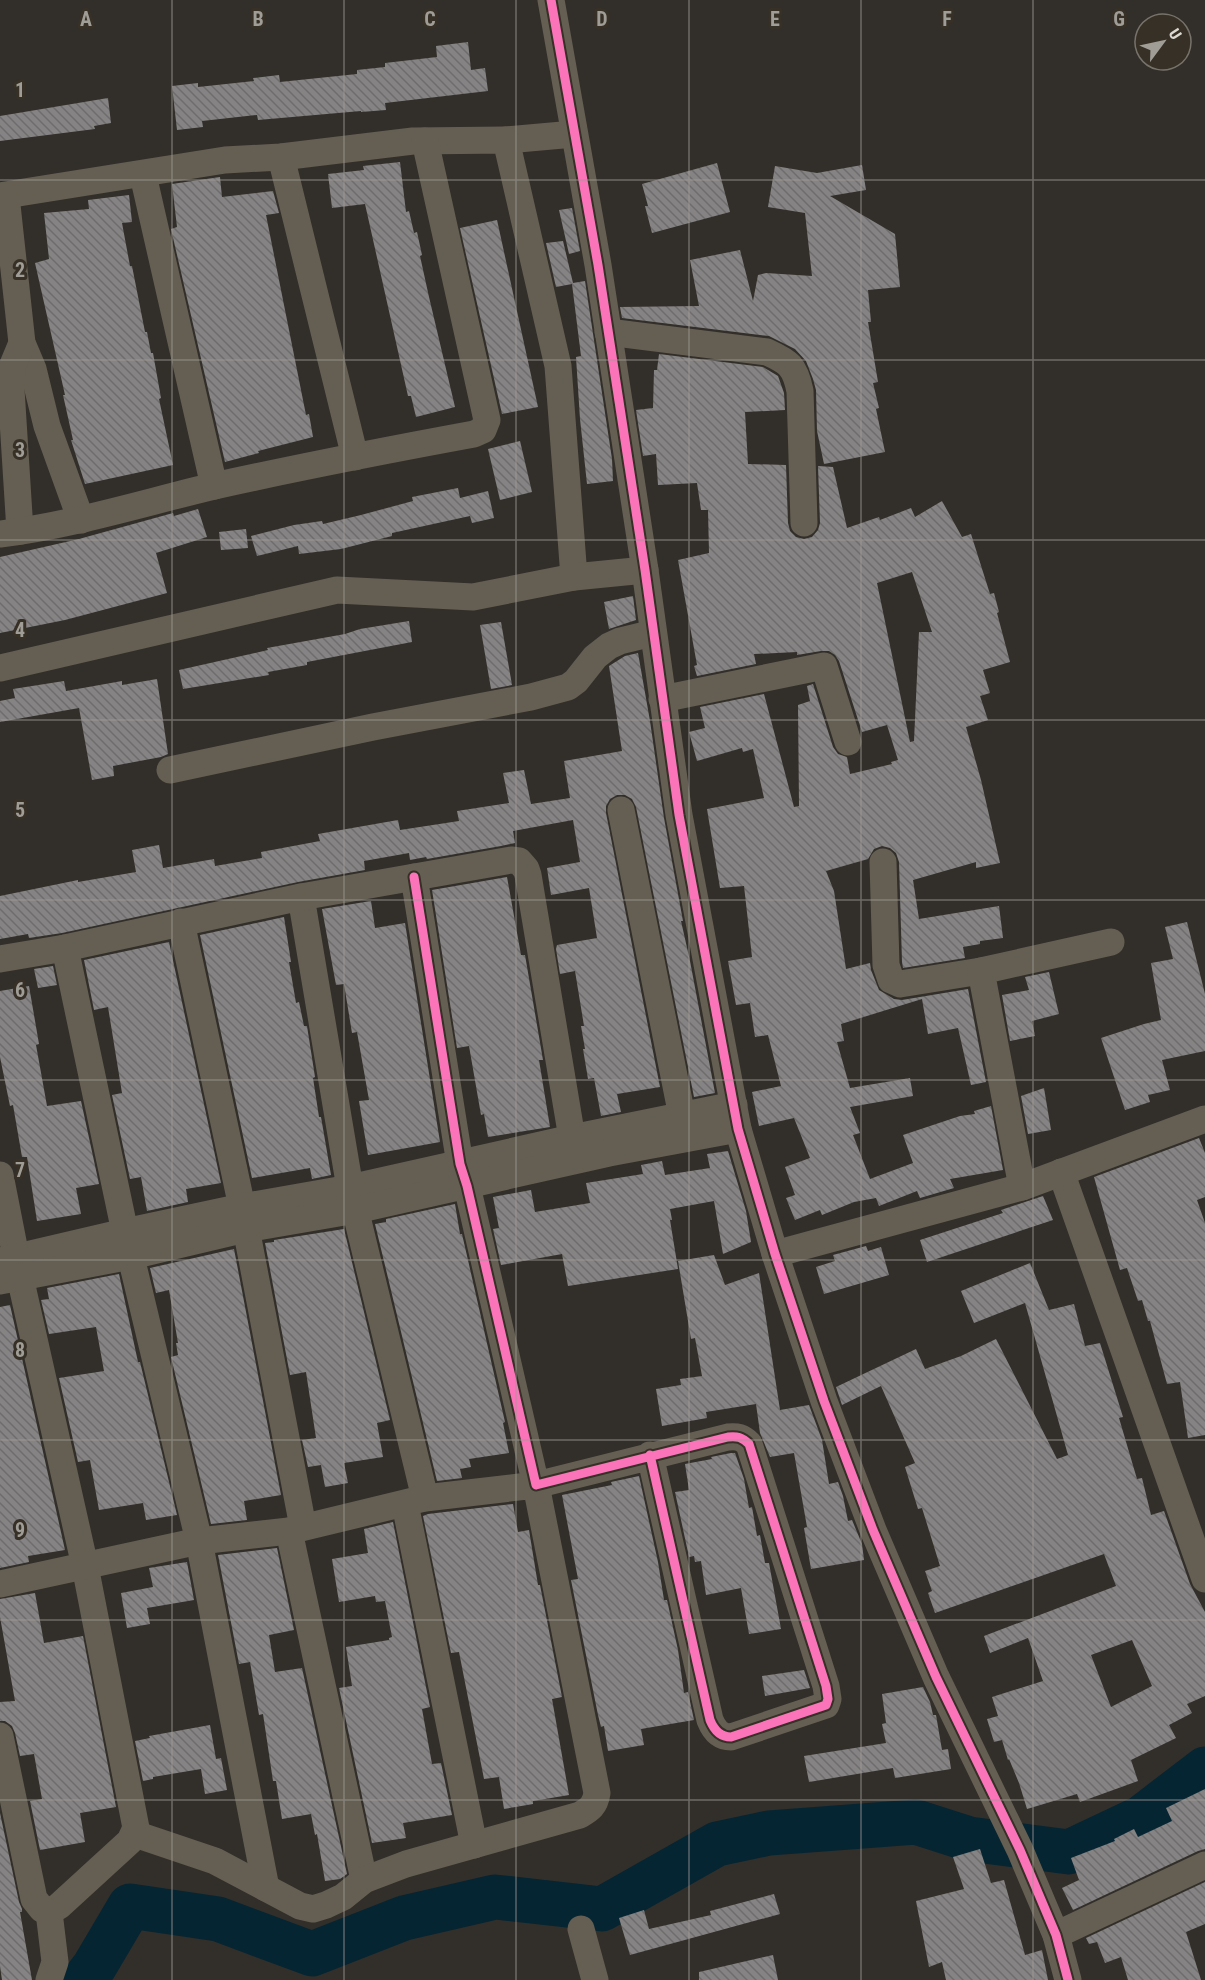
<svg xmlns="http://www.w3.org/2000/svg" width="1205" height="1980" font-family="'Roboto Condensed',sans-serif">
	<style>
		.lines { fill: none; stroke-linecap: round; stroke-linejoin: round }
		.river { stroke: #062532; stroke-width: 45 }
		.building { fill: url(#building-back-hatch); fill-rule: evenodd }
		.street { stroke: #655f53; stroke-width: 27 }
		.cycleway-casing { stroke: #363026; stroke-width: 13 }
		.cycleway { stroke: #fb73b8; stroke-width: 9 }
		.grid { fill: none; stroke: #a09d97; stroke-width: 1.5; stroke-opacity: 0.55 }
		.grid-label { font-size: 20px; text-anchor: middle; font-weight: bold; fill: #a09d97; stroke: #363026; stroke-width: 6; stroke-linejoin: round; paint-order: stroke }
	</style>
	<defs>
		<pattern id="building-back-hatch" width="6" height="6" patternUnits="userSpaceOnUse" patternTransform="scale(1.5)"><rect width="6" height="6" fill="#868384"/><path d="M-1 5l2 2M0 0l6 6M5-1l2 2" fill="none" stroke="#6e6c6c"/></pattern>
	</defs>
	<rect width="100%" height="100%" fill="#322f2a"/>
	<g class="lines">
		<path class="river" d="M84,1980L94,1967L130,1906L218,1919L312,1954L404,1918L495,1897L602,1909L717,1844L769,1833L916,1822L969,1839L1069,1852L1141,1818L1205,1769"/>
	</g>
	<g class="building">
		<path d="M468,42L471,70L485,68L488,91L385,103L386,110L361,112V111L258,120L257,115L202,121L203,127L177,130L172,86L198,83V87L254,81L253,78L279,75L280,82L357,74V70L385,67V63L437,57L436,46Z"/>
		<path d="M108,98L111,123L94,126L95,129L0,141V116Z"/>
		<path d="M400,162L406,212L409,211L414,233L417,232L422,255L420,256L429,297L455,407L416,417L411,396H408L365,204L332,208L328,174L364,170L363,166Z"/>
		<path d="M717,163L730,212L652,233L645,206H648L642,184Z"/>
		<path d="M862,165L866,190L830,196L895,234L900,287L868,290L871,322H868L878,382L873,383L879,408L876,409L885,452L824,464L817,431L816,390L813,379L806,361L795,349L769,336L622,318L620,307L699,306L690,260L740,250L753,301L758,275L766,273L812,276L805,213L768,207L775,166L817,173Z"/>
		<path d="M220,177L222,197L273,191L279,213L266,215L306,415L309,414L313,437L258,451L259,453L225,462L171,229L177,227L172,184Z"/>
		<path d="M129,195L132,222L122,223L130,266H132L145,332H147L151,353H153L161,398L159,399L173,465L85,484L71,440H73L63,395H65L35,263L49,259L44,213L89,209L88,200Z"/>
		<path d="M572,208L580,251L569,254L559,210Z"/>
		<path d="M497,220L538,407L502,414L460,228Z"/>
		<path d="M563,241L573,283L585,281L612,459L613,481L587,484L580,419L576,357L581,356L572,284L556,287L546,243Z"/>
		<path d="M659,354L763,367L778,376L784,393L785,410L745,412L748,464L786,465L788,523L790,531L796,537L804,539L812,537L818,530L820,523L818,466L833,467L847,528L879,517L880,520L911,508L915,517L942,501L962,537L971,534L990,594L994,593L999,612L997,613L1010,662L983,670L990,693L980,696L988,720L966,727L981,780L1000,863L976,868V862L913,880L919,919L999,906L1003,938L980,941V944L963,947L965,958L903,968L902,962L899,862L896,853L890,848L882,846L874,849L868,859L826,871L834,891L846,969L870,963L871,970L879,990L894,999L902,1000L968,989L986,1082L971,1085L958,1028L928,1034L922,999L841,1024L844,1041L837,1042L850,1088L910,1078L913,1096L850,1107L860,1133L853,1135L870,1179L913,1163L903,1135L960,1116L975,1114L974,1111L991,1106L1003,1170L950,1179L954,1188L920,1198L917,1191L879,1206L876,1198L854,1202L822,1215L820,1210L795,1220L786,1198L795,1195L785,1167L810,1158L794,1118L759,1126L752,1092L781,1086L768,1035L755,1037L750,1003L736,1005L728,961L752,957L744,886L720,888L707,809L764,798L753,749L743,752L742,748L697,761L689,732L705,728L700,707L764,694L794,807L799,806L798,705L810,701L807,686L813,684L833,747L838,754L847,757L850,774L892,764L891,762L898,760L887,725L862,732L839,661L835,655L829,651H821L797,655V652L754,654L756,664L697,676L694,666L697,665L678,560L709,553L708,510H701L697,483L658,485L656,454L643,456L636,410L653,408L654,370H657ZM912,572L932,632H919L914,741L910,742L877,583Z"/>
		<path d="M520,441L532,492L500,500L488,449Z"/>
		<path d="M458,488L460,498L488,491L494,518L472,523L470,516L392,533V536L341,549L299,554L298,546L257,556L251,536L294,525L322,521L323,524L361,515L413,501L412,497Z"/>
		<path d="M198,509L207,537L156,553L167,593L65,620L0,633V557L79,539L173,513L174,516Z"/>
		<path d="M246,529L248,548L221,550L219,532Z"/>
		<path d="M633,596L636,620L609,629L604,602Z"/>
		<path d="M409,621L412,642L307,662V665L268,672L269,675L183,689L179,670L268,650L267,648L345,634L360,629Z"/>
		<path d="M501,622L512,685L491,689L480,625Z"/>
		<path d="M638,653L650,721L664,818L683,921H681L690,961L715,1093L694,1097L636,807L632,799L625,795H617L610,799L606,806V813L660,1087L617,1094L621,1112L601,1116L594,1078L588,1079L583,1049H585L581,1026H584L575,971L560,974L556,949L557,945L597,938L589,888L551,895L547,868L580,862L573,820L513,831L515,843L501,846L427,859L426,857L410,860L409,853L364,861L365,870L298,882L62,933L29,938L28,934L0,939V896L78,880V882L136,872L132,850L159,845L163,868L214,859L215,866L262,858L261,852L320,841L318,834L398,820L400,830L459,821L457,811L509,803L503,773L524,770L531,804L570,798L564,761L622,751L609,666L625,656Z"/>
		<path d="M157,679L168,754L161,757L113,766L114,776L92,780L79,708L0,722V701L15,698L13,689L64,681L66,691L122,681V685Z"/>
		<path d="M507,877L521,955H525L543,1060H539L550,1127L488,1137L484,1114L481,1115L469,1046L457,1048L432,890Z"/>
		<path d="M371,901L375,928L405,923L440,1142L368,1155L359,1101L369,1100L357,1032L352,1033L344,984L336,985L322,909Z"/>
		<path d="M284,917L291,962H289L296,1003L299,1002L304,1026H307L315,1077L313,1078L319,1117H321L331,1175L312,1179L310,1168L252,1178L200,935Z"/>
		<path d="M1187,922L1205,994V1051L1162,1060L1170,1090L1148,1095L1150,1102L1125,1110L1101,1038L1144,1024L1161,1020L1151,963L1173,959L1165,927Z"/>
		<path d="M169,942L221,1183L186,1189L188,1202L147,1211L141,1177L130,1179L112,1095L122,1093L108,1007L94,1010L84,960Z"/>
		<path d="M53,966L57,985L38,988L34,969Z"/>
		<path d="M1049,972L1059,1014L1032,1021L1035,1036L1010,1041L1002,995L1029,990L1025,977Z"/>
		<path d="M29,986L39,1044L36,1045L47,1106L81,1101L99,1184L76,1188L81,1214L37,1221L27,1157H22L13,1105L10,1106L0,1057V991Z"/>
		<path d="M1044,1088L1051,1130L1028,1134L1021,1096Z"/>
		<path d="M1199,1138L1205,1153V1197L1197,1200L1205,1223V1435L1188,1438L1180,1382L1167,1384L1150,1321H1148L1142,1300L1138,1301L1127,1268L1120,1270L1094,1177Z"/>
		<path d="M728,1151L746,1211L751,1242L723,1254L714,1201L670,1209L672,1220H670L678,1269L568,1286L562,1254L501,1265L493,1229L499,1228L493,1197L531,1190L535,1212L590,1203L586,1183L643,1174L641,1165L662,1161L665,1175L710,1168L707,1154Z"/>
		<path d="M1043,1196L1053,1220L927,1262L920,1240L1003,1213L1001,1210Z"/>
		<path d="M455,1204L460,1234H462L505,1422L503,1423L509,1453L469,1459L471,1467L460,1469L462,1478L437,1481L375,1224L386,1222V1219Z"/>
		<path d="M344,1229L390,1420L377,1423L383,1457L344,1463L348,1483L325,1487L321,1465L308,1467L302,1440L316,1438L306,1372L290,1375L265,1243L274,1242V1240Z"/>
		<path d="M866,1246L868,1251L881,1247L889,1275L824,1294L816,1267L835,1261L833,1255Z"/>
		<path d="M234,1249L281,1495L244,1501L247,1520L211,1524L171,1357L178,1355L176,1343H178L169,1290L156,1293L150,1268Z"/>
		<path d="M714,1255L725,1285L759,1273L780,1410L809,1405L822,1440L829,1484L838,1482L843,1496L848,1521L852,1520L862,1544L864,1560L811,1569L804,1528L807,1527L794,1453L770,1457L760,1433L756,1404L706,1412L707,1418L662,1426L656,1389L681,1385L680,1379L702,1376L695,1338L691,1339L678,1261Z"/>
		<path d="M1030,1263L1049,1310L1074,1304L1085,1346L1100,1343L1123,1417L1119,1418L1137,1479L1142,1478L1151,1515L1164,1511L1190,1584L1205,1612V1696L1187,1704L1192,1713L1169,1725L1176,1738L1131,1760L1138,1781L1080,1802L1077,1794L1027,1809L1019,1783L1009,1759L1008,1760L1002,1740L994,1742L987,1719L998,1716L992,1697L1043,1681L1028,1638L990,1653L984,1636L1116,1586L1104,1554L935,1613L928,1593L932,1591L925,1571L940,1566L922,1508L918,1509L905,1467L915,1463L881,1386L842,1405L836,1387L916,1349L925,1369L961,1356L996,1339L1057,1459L1068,1455L1025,1303L974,1323L961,1291ZM1132,1640L1152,1686L1111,1707L1091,1655Z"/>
		<path d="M119,1274L138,1362H140L177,1515L146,1520L143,1503L99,1510L90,1460L78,1462L59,1378L104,1371L96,1327L49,1334L41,1300L49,1299L47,1288Z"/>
		<path d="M10,1305L65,1550L28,1556L29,1562L0,1568V1307Z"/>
		<path d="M731,1453H735L744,1479L749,1508L752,1507L757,1536L760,1535L765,1563H769L781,1629L749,1634L741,1588L706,1595L701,1561L695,1562L694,1556L689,1557L675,1492L689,1490L685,1464L712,1459L711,1457Z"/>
		<path d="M639,1476L658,1562L664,1600H667L678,1650L684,1693L688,1692L694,1720L641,1729L644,1745L608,1751L604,1726L601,1727L598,1715L571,1580L578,1579L562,1495L612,1485L611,1482Z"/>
		<path d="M513,1504L518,1532L529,1530L538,1585H540L562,1697L552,1699L569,1795L533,1801V1804L504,1809L499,1777L484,1779L459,1652L451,1653L423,1516L428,1514Z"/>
		<path d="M393,1522L430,1707L422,1709L432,1764L441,1763L452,1815L403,1823L406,1838L372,1843L339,1688L352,1686L346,1647L389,1640V1638L392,1637L385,1601L376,1602L375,1596L339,1602L332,1559L368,1553L364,1529Z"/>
		<path d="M277,1548L294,1630L269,1635L275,1672L302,1668L347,1874L340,1879L325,1881L317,1834L315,1835L311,1814L282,1819L276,1781H273L263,1714L259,1715L250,1662L239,1664L218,1555Z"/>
		<path d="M187,1562L194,1600L147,1608L150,1624L127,1628L121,1593L153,1587L149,1568Z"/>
		<path d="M35,1593L44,1643L83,1636L116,1807L80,1813L85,1842L40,1850L30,1801L42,1799L34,1754L20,1756L15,1733L12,1726L5,1721H0V1702L15,1701L0,1617V1599Z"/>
		<path d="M804,1670L810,1688L765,1696L762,1676Z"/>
		<path d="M923,1687L930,1702L933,1715H936L942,1750L948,1749L951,1769L895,1778L893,1768L809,1782L804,1756L886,1743L882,1724L886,1723L882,1694Z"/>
		<path d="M210,1725L216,1759L221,1758L227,1790L205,1794L201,1769L153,1777V1779L143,1781L135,1741L150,1738L149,1736Z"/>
		<path d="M1205,1789V1849L1198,1851L1073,1910L1062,1888L1079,1880L1071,1858L1115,1841L1114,1839L1134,1829L1138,1837L1172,1821L1166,1808Z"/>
		<path d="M0,1813L19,1902L22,1909V1912H20L32,1980H2L0,1966Z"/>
		<path d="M980,1849L991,1883L1004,1880L1025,1955L1042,1950L1048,1980H946L942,1962L929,1967L916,1901L964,1889L953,1857Z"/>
		<path d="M1205,1882V1924L1186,1932L1201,1980H1128L1121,1957L1105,1963L1097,1942L1089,1944L1086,1938Z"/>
		<path d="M774,1894L780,1914L630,1955L619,1918L644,1910L649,1929L711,1915L710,1911Z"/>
		<path d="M773,1955L778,1980H699V1972Z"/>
	</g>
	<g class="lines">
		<g class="street">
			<path d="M551,0L598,265L645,570L679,815L738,1129L775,1254L824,1401L873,1530L936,1677L1020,1850L1056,1935L1068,1980"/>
			<path d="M506,140L574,134"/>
			<path d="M281,157L355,457"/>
			<path d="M143,175L214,486"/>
			<path d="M0,196L225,160L281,157L413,141L506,140L558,366L574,577"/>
			<path d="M6,196L22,343L33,369L47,426L81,520"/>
			<path d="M608,332L767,352C789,362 795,366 800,391L804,523"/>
			<path d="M20,531L11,389L12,367L22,343"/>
			<path d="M0,534C73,525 143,503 214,486C300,467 387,450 474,434L483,430L487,420L425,141"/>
			<path d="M0,668L337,590L473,597L574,577L645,570"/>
			<path d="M662,699L824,666L848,742"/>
			<path d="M170,770L373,727L531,697L568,687L576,681L595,657L609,646L620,641L653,633"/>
			<path d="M621,810L682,1116"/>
			<path d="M883,862L886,965L891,980L900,984L981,971"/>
			<path d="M414,877L460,1164L467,1186L536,1485L728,1437C737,1436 742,1437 749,1444L826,1686L828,1699L826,1705L731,1737C720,1737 714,1730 710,1720L650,1455"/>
			<path d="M301,897L350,1188L425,1498"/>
			<path d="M181,922L242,1207L303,1527"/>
			<path d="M65,948L125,1232L199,1541L266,1888"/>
			<path d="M0,959L65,948L301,897L511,860L519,861L526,869L528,875L572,1138"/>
			<path d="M1061,1172L1205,1579"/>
			<path d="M0,1175L20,1277L85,1566L136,1828L130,1841L59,1906L49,1912L42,1909L34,1899L0,1736"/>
			<path d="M1022,1187L981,971L1111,942"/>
			<path d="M775,1254L1022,1187L1205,1119"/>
			<path d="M1,1261L125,1232L242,1207L350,1188L572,1138L734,1105"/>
			<path d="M0,1281L131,1256L245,1229L356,1210L609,1153L738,1129"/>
			<path d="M405,1504L474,1845"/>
			<path d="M289,1531L364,1880"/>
			<path d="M0,1584L199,1541L289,1531L425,1498L536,1485L597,1793C595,1806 590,1809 580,1815L406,1864L364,1880L343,1897L326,1905L313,1909L300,1906L215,1861L135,1834"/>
			<path d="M581,1929L595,1980"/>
			<path d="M1056,1935L1205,1865"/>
			<path d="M49,1980L55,1962L49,1912"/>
		</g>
		<g class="cycleway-casing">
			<g id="cycleway">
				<path d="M551,0L598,265L645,570L679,815L738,1129L775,1254L824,1401L873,1530L936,1677L1020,1850L1056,1935L1068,1980"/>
				<path d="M414,877L460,1164L467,1186L536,1485L728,1437C737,1436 742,1437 749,1444L826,1686L828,1699L826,1705L731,1737C720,1737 714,1730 710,1720L650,1455"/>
			</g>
		</g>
		<use href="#cycleway" class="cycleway"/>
	</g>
	<path class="grid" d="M172,0V1980M344,0V1980M516,0V1980M689,0V1980M861,0V1980M1033,0V1980M0,180H1205M0,360H1205M0,540H1205M0,720H1205M0,900H1205M0,1080H1205M0,1260H1205M0,1440H1205M0,1620H1205M0,1800H1205"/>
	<g class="grid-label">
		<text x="86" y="26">A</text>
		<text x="258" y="26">B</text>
		<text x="430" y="26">C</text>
		<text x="602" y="26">D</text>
		<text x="775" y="26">E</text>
		<text x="947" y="26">F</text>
		<text x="1119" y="26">G</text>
		<text x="20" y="97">1</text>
		<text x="20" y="277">2</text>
		<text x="20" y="457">3</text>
		<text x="20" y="637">4</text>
		<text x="20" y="817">5</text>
		<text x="20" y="997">6</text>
		<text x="20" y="1177">7</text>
		<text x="20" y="1357">8</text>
		<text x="20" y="1537">9</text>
	</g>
	<g transform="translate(1163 42) rotate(57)"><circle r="28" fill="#363026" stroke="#78736a" stroke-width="1.5"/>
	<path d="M0-4.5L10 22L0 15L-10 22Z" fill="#a09d97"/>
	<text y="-9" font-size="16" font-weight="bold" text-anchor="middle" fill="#dbd8d1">U</text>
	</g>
</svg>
